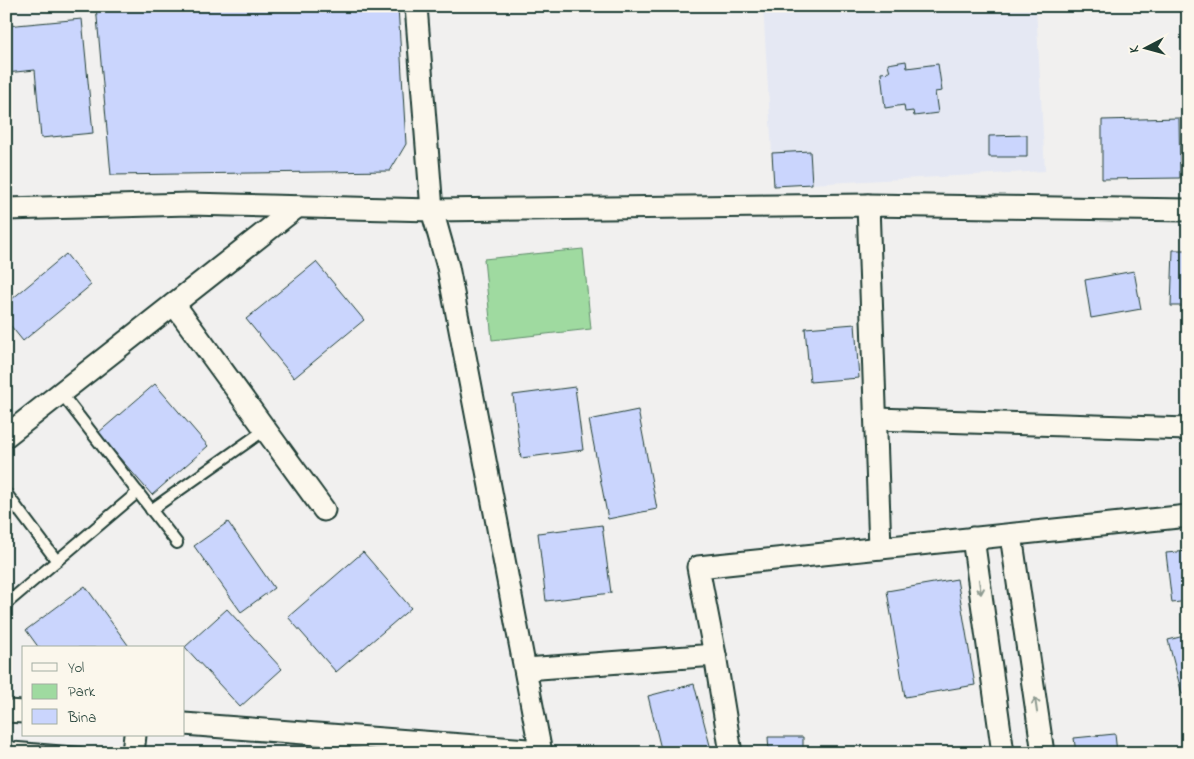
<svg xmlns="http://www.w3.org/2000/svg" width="1194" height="759" font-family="'Indie Flower',sans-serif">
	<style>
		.built { fill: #e5e8f3 }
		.green { fill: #9fdaa0; stroke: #5f8c6a }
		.building { fill: #cad5fd; stroke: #1f3d34 }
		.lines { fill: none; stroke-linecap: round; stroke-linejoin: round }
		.service-casing { stroke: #1f3d34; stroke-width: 14 }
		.minor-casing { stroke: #1f3d34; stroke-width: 25 }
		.service { stroke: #fbf7ec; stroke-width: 10 }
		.minor { stroke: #fbf7ec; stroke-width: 21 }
		.oneway { stroke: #8d9a90 }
	</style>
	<rect width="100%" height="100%" fill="#f1f0ef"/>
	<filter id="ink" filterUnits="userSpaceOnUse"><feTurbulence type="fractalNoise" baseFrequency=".02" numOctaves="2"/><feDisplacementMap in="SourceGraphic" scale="10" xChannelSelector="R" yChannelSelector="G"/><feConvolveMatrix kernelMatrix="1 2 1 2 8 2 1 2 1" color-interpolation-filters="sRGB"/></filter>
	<g filter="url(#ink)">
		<path class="built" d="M763,6H1036L1045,171L774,186Z"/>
		<path class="green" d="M583,249L591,329L492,340L484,259Z"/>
		<g class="building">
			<path d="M96,6H398L406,144L390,171L111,175Z"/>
			<path d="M82,19L93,133L41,138L35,70L6,73V26Z"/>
			<path d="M906,61L907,68L938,64L942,91L935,92L938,113L914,116L913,111L905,112L904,105L885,108L881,73L890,72L888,64Z"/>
			<path d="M1179,118L1180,178L1102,179V120Z"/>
			<path d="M1027,135V157H989V136Z"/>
			<path d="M810,151L812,184L774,186L772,153Z"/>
			<path d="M1173,250H1188V306H1171Z"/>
			<path d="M66,254L91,285L23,341L6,320V304Z"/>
			<path d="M316,262L364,320L294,378L246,319Z"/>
			<path d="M1134,271L1141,309L1091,318L1085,280Z"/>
			<path d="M855,324L859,378L810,382L805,328Z"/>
			<path d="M155,384L208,446L152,495L98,433Z"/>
			<path d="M575,387L583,450L521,458L513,395Z"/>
			<path d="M638,410L657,509L608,519L589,420Z"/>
			<path d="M228,522L274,588L241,612L194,546Z"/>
			<path d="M602,525L611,593L546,601L538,533Z"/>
			<path d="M1188,551V601L1172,603L1166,553Z"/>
			<path d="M363,552L411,608L336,672L288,617Z"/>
			<path d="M957,579L975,685L905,697L887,591Z"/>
			<path d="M85,586L128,645L125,648H39L26,630Z"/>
			<path d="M227,609L282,669L240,707L185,647Z"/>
			<path d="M1188,635V693L1182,694L1168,640Z"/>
			<path d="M694,684L712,753H662L648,696Z"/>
			<path d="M1115,734L1117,753H1076L1074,738Z"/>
			<path d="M768,737H803V753H769Z"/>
		</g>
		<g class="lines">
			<g class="service-casing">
				<g id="service">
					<path d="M61,393L177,543"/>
					<path d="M6,493L57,561"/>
					<path d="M151,510L266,429"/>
					<path d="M6,604L138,492"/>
					<path d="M6,747L80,753"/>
				</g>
			</g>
			<g class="minor-casing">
				<g id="minor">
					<path d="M416,6L432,210L448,267L541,753"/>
					<path d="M868,205L880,548"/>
					<path d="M6,209L189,204L432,210L868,205L1188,210"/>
					<path d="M174,304L324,510"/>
					<path d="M876,419L1188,429"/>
					<path d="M6,436L297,207"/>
					<path d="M1011,535L1043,753"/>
					<path d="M973,538L1003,753"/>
					<path d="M715,655L731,753"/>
					<path d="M526,669L715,655L698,567L1188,516"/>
					<path d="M6,711L24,712"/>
					<path d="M184,724L541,751"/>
					<path d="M133,753L135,735"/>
				</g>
			</g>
			<use href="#service" class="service"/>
			<use href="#minor" class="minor"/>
		</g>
		<defs><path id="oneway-shaft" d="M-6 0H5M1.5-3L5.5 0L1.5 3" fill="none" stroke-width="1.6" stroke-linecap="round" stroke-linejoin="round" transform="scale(1.25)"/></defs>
		<g class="oneway">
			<use href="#oneway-shaft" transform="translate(980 587) rotate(82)"/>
			<use href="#oneway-shaft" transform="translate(1036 705) rotate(-98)"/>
		</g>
	</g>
	<rect width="1194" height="759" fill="none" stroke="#fbf7ec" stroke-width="25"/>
	<rect x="12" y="12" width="1169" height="734" fill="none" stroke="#1f3d34" stroke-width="2" filter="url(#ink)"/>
	<rect x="22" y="646" width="162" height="90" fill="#fbf7ec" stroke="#a3ada2"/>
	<rect x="32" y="663" width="25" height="8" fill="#fbf7ec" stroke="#a3ada2"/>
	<text x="68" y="672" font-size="15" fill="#1f3d34">Yol</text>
	<rect x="32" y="684" width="25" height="15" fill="#9fdaa0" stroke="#a3ada2"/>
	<text x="68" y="696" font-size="15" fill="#1f3d34">Park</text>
	<rect x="32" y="709" width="25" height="15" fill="#cad5fd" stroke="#a3ada2"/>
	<text x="68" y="722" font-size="15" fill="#1f3d34">Bina</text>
	<g transform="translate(1146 48) rotate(264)" stroke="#fbf7ec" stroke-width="4" paint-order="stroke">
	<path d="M0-4L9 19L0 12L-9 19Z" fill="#1f3d34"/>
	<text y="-8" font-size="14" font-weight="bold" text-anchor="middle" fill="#1f3d34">K</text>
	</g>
</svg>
